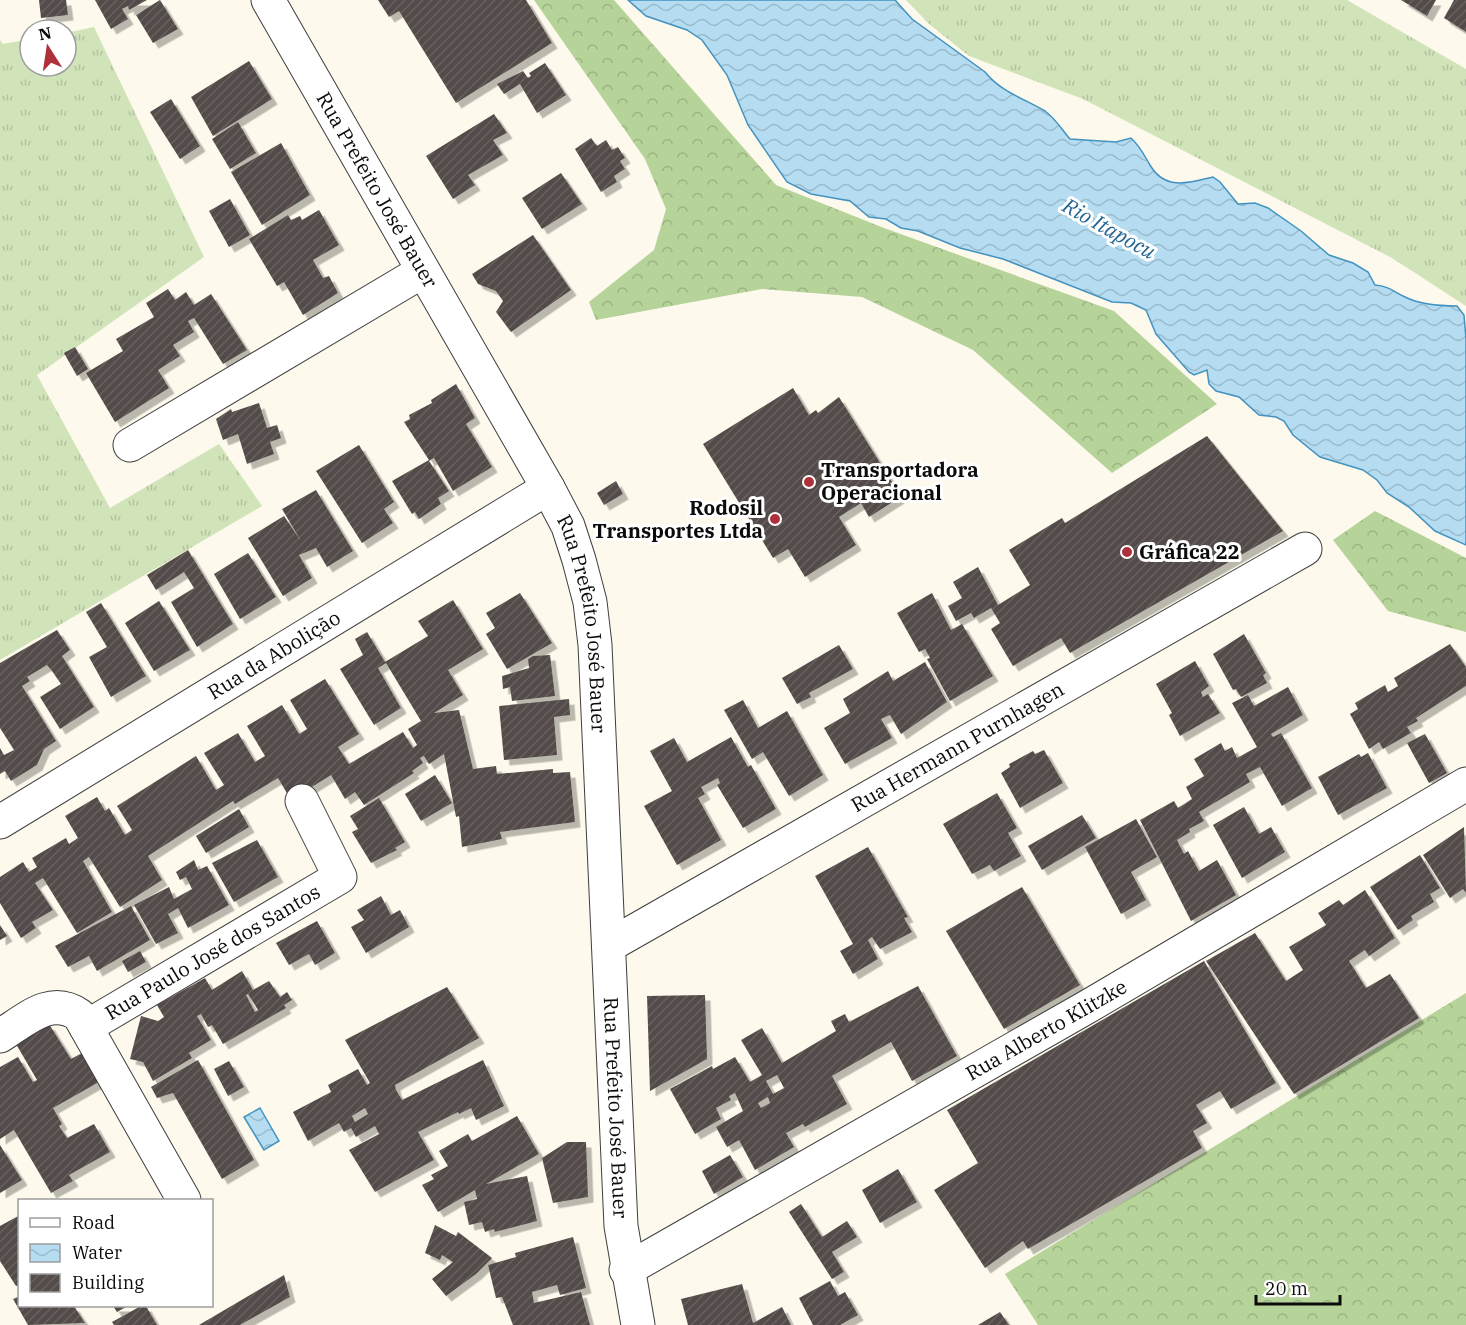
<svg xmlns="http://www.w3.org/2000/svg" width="1466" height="1325" font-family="'IBM Plex Serif',serif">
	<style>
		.grass { fill: url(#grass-tufts) }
		.forest { fill: url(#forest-crowns) }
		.water { fill: url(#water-waves); stroke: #4293c1; stroke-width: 1.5 }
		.building { fill: url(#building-hatch); fill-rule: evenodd; filter: url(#shadow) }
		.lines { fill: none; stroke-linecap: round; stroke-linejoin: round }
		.minor-casing { stroke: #3e3e3e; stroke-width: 35 }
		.minor { stroke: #fff; stroke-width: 33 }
		.poi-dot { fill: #af303b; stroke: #fff; stroke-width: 2 }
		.labels { text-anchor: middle; stroke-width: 6; stroke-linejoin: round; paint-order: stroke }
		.street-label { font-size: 20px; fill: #0b0b0b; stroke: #fff }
		.poi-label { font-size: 20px; font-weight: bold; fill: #0b0b0b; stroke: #fff; text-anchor: start }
		.water-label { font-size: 21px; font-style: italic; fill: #216491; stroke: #fff }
	</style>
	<defs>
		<pattern id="grass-tufts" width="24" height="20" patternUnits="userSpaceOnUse" patternTransform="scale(1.5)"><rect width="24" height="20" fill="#d1e4b9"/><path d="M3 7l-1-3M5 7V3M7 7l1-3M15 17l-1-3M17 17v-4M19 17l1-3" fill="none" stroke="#b2c29e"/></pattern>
		<pattern id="forest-crowns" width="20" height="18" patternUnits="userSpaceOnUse" patternTransform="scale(1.5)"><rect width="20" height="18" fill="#b6d399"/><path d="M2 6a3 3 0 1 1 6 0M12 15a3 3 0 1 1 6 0" fill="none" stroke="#9bb482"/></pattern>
		<pattern id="water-waves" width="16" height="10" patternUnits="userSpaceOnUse" patternTransform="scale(1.5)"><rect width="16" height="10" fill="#b5dcf0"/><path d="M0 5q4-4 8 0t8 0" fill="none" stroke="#9abbcc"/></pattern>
		<pattern id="building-hatch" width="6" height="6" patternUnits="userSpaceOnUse" patternTransform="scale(1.5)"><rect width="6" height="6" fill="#534c49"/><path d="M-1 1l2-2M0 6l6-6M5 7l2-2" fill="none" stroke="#67615f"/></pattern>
		<filter id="shadow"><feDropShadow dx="5.5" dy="5.5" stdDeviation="0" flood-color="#0004"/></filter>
	</defs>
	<rect width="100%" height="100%" fill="#fdf9ec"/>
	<g class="grass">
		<path d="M906,0H1347L1466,69V306L1392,258L1083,99L969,56L929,24Z"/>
		<path d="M94,27L204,257L37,375L110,508L219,444L262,506L0,660V40L3,44L30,39V66H66V33Z"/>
	</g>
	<g class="forest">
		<path d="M534,0H614L776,185L884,228L1114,311L1217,404L1112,473L973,350L862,297L762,289L596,320L589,302L654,250L666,209L645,159Z"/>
		<path d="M1375,511L1466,558V632L1388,611L1333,540Z"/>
		<path d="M1466,993V1325H1038L1005,1274Z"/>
	</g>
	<g class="water">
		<path d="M628,0H895L912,19L985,72C1001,92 1023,98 1045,111C1055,118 1062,130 1070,139L1116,142L1131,138C1140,146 1144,155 1150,165C1165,191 1189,183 1213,177L1220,182L1238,204L1255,203L1268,208L1301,231L1329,255L1353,263L1368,272L1375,285C1389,286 1394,292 1405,297C1421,305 1440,306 1457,306L1464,315L1466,339V545L1435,531L1409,507L1387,493L1377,480L1363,470L1320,457L1293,435L1284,421L1276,417L1259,415L1239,397L1216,391L1209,384L1207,370L1194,375L1189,372L1156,334L1146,310L1131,303L1112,302L1003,259L960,248L918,231L901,228L886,219L869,217L850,201L811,194L787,182L748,125L727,75L702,40L687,30L646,16Z"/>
		<path d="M260,1108L279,1141L264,1150L244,1117Z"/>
	</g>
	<g class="building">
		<path d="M39,0H66L68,15L41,18Z"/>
		<path d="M95,0H147L129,10L128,6L122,9L128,19L111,29Z"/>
		<path d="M160,0L178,29L153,43L136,15Z"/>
		<path d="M378,0H526L552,43L456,103L399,11L389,17Z"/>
		<path d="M1401,0H1436L1427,16Z"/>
		<path d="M1454,0H1466V32L1444,18Z"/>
		<path d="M249,61L272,99L213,136L191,97Z"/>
		<path d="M545,63L566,95L537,113L520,84L504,94L497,84L523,71L528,78L531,76L529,73Z"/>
		<path d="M171,99L200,146L180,159L150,112Z"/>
		<path d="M494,114L507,133L493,140L503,155L468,175L475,185L453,199L426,156Z"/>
		<path d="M238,122L256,153L230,169L212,139Z"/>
		<path d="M591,138L597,146L606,140L612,150L618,147L625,158L620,161L625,169L614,176L617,182L601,192L575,149Z"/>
		<path d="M281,143L310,195L262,225L231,172Z"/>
		<path d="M561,173L582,204L542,229L522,198Z"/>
		<path d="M230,199L250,235L229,247L209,211Z"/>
		<path d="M319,210L339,245L313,260L323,278L329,276L338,293L303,315L284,282L277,286L249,239L288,215L291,220L300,216L302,220Z"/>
		<path d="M533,235L571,290L511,332L496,312L503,301L496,291L478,284L472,274Z"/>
		<path d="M168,289L175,300L186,292L194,305L211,294L247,350L223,364L194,318L188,321L194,332L173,345L180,356L158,370L169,388L115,422L86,373L123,351L116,339L154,317L146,303Z"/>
		<path d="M75,347L88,369L77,376L64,353Z"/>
		<path d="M456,384L475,418L466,424L492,467L453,491L434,458L429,461L449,491L438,498L441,504L419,519L415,512L412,514L392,481L429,460L404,422L410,419L409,415L432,403L431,400Z"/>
		<path d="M793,388L809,415L816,410L818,413L839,397L892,482L890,483L899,498L869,517L861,503L839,517L856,545L805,577L788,549L773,558L703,444Z"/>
		<path d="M259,403L267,428L277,425L281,438L270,442L274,454L247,464L238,434L223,440L216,419L231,409L232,412Z"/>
		<path d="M1207,436L1283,531L1070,653L1061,638L1013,666L991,629L1000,623L991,608L974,618L971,613L956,621L948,606L962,598L953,582L978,567L998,605L1030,585L1009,550L1062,518L1065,523Z"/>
		<path d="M359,445L394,502L384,509L393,523L362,543L316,471Z"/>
		<path d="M616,481L623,494L604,505L597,493Z"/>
		<path d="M316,490L353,551L327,567L316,548L299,555L312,578L283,596L248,538L284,516L301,541L282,509Z"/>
		<path d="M188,550L233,624L197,647L171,602L194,588L184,572L156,590L147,575Z"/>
		<path d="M248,553L276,597L240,619L214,574Z"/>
		<path d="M520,593L552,643L507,669L486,634L495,628L486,613Z"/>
		<path d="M932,593L951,630L962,624L993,676L950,701L927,659L930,658L925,649L919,652L897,613Z"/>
		<path d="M453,600L483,649L448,670L463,695L434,713L459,710L473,769L496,766L497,774L553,769V773L570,772L575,822L500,832L502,839L462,847L459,816L456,817L444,754L429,764L424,756L420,758L423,763L412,771L414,773L364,805L355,792L345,799L331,775L291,800L278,778L235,804L233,801L148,856L162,880L120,907L89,857L83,861L112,912L77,933L43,878L35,883L53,910L32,922L36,928L21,938L0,903V877L23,862L29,872L37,867L32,858L66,838L69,844L78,838L65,816L97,797L105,811L109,808L125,835L132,830L117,806L196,756L216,790L224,785L204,753L238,733L255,762L265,756L247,726L282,705L299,734L307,729L290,700L325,679L359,734L338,747L349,764L403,732L413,748L417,745L408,729L421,721L386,663L378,668L401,708L374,725L340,669L363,655L355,639L367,632L385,662L428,636L418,621Z"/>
		<path d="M159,601L190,650L154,671L125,623Z"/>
		<path d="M101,603L146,676L111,697L89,657L107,647L86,612Z"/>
		<path d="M57,630L70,650L62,656L94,707L60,729L40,697L61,684L52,671L47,665L27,677L30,681L22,686L56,741L44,749L37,765L11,781L5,771L0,774V748L4,755L14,750L0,728V663Z"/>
		<path d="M1244,634L1266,673L1263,675L1267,683L1241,697L1236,689L1233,690L1213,654Z"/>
		<path d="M1450,644L1466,667V686L1416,718L1418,721L1407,727L1411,733L1383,749L1379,742L1369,749L1350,714L1358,709L1355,703L1385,685L1388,692L1398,686L1394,678Z"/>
		<path d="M839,645L853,669L809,693L811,697L797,704L782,678Z"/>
		<path d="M550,655L555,696L512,701L510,687L503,689L502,676L529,668L528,659L533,656Z"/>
		<path d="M1195,661L1209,686L1201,692L1203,697L1208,694L1220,713L1180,736L1169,715L1172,713L1156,684Z"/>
		<path d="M925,662L947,702L901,734L890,715L881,719L892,738L845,764L824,728L850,713L843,699L888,671L893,681Z"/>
		<path d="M1288,687L1303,715L1271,734L1273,737L1281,733L1312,788L1282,806L1260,767L1246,774L1250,782L1199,812L1204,821L1189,829L1190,832L1177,840L1184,854L1188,851L1199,871L1217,860L1236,895L1191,921L1140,820L1174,801L1178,808L1192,799L1186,787L1204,776L1194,759L1221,743L1225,751L1232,747L1237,758L1257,747L1232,703L1248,695L1254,706Z"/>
		<path d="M569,699L570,715L554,717L557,755L504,760L499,706Z"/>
		<path d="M743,700L758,728L787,711L823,775L789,796L763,752L752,759L724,710Z"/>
		<path d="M1425,734L1447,773L1429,783L1407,743Z"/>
		<path d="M731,737L748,767L751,765L776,809L743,828L717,785L720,783L718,778L701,787L705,794L698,798L721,840L677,865L644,806L672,791L650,751L674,738L687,762Z"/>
		<path d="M1044,750L1063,783L1020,808L1001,773L1010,767L1009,764L1033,751L1035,754Z"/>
		<path d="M1368,753L1387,788L1338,815L1318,777L1359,754L1361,757Z"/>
		<path d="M435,775L452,803L421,821L405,794Z"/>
		<path d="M997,793L1017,828L1008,833L1021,856L994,871L990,865L972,874L943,824Z"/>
		<path d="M379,798L405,842L395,848L397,850L371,863L352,832L358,829L350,816Z"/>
		<path d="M1244,807L1259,834L1271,827L1285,852L1242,878L1213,825Z"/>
		<path d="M239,809L249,827L206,853L196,836Z"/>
		<path d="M1082,815L1096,838L1042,870L1028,846Z"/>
		<path d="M1136,819L1157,857L1131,872L1146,900L1121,914L1085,847Z"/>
		<path d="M1464,827L1466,893L1463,889L1450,898L1423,855Z"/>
		<path d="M257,840L278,877L234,902L212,863Z"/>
		<path d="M868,847L908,917L904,918L912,932L880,949L872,937L868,940L878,959L853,974L840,951L853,944L815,876Z"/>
		<path d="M1420,855L1440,888L1430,894L1434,902L1411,916L1413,920L1398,930L1370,887Z"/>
		<path d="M194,860L198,870L207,866L229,905L188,928L178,908L168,914L178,933L156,944L134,905L169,887L174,899L192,889L186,877L180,880L176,872Z"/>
		<path d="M1022,887L1080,985L1004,1029L946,931Z"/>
		<path d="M1365,890L1395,938L1369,956L1365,950L1349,961L1366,988L1390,974L1419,1018L1294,1094L1206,961L1255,933L1286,981L1303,970L1289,947L1326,925L1318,913L1339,900L1343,905Z"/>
		<path d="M381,896L391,915L400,910L409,927L366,953L351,927L364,920L357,910Z"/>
		<path d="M131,906L150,940L97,971L89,956L68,967L55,946Z"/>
		<path d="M317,921L335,953L315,965L309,954L289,965L276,943Z"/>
		<path d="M0,925L7,936L0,940Z"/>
		<path d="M140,951L146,962L128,972L122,961Z"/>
		<path d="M1204,961L1276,1083L1231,1109L1220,1091L1196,1105L1207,1123L1193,1131L1202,1148L1028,1249L1023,1241L985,1268L934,1190L978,1163L947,1110Z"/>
		<path d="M242,971L253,990L269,981L280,997L287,992L292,1000L284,1005L286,1008L223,1044L212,1025L208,1027L201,1014L197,1016L211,1040L189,1053L192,1058L153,1081L143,1062L130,1059L141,1016L158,1021L164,1017L157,1005L205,978L212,990ZM248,994L258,1010L255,1012L246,995Z"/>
		<path d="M918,986L957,1056L912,1081L891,1042L832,1076L847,1104L805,1127L803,1124L786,1133L794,1147L755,1170L739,1140L727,1147L716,1127L743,1111L735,1093L729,1096L731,1100L716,1108L721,1119L695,1134L670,1089L712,1066L713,1069L735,1057L750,1082L762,1075L741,1040L762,1028L782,1063L836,1031L831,1021L845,1014L849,1022ZM777,1075L784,1088L773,1094L766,1081ZM768,1097L770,1103L761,1108L758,1103Z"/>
		<path d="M447,987L479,1038L395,1085L396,1090L402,1100L483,1060L504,1106L476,1120L471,1108L459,1114L458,1112L418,1132L434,1160L375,1192L349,1150L379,1134L375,1126L356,1137L351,1128L344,1132L339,1123L308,1141L293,1112L331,1092L328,1085L358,1069L367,1085L370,1083L345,1040ZM365,1108L368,1114L355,1122L352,1116Z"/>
		<path d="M705,995L707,1059L650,1091L647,996Z"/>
		<path d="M49,1024L71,1059L82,1053L99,1082L53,1108L62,1124L59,1126L67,1138L94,1124L110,1152L69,1175L73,1181L51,1193L14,1130L0,1139V1067L18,1057L33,1082L37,1080L16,1044Z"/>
		<path d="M198,1060L254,1160L222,1179L173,1093L157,1098L151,1087Z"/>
		<path d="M229,1061L244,1087L228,1096L214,1069Z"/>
		<path d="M517,1116L539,1154L486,1184L527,1176L537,1221L495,1232L494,1229L485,1232L482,1222L469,1225L464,1202L477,1199L475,1190L438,1212L422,1185L434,1179L431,1175L448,1166L439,1151L468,1134L472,1141Z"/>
		<path d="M567,1142H586L588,1197L553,1203L542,1158Z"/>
		<path d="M0,1145L22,1180L0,1193Z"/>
		<path d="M730,1155L743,1177L714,1194L702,1171Z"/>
		<path d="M898,1169L917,1202L880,1223L862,1190Z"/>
		<path d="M801,1204L822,1237L847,1221L857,1237L832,1252L844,1272L832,1279L789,1212Z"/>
		<path d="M20,1215V1285L16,1286L0,1261V1226Z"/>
		<path d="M435,1225L456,1236L458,1232L492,1258L476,1274L446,1296L432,1279L453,1262L442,1255L440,1260L425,1253Z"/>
		<path d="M573,1237L586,1288L560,1295L557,1285L532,1292L534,1303L581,1292L590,1325H513L502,1297L496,1298L488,1265L516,1257L515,1253Z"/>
		<path d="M284,1275L290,1297L240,1325H199Z"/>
		<path d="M830,1281L838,1296L845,1292L858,1315L840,1325H813L799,1298Z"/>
		<path d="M742,1284L753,1323L782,1307L791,1325H688L681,1299Z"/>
		<path d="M20,1296V1306H74L85,1323L28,1325L13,1299Z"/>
		<path d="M113,1306H128L117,1312Z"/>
		<path d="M141,1306H146L157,1325H114L112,1322Z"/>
		<path d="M1000,1312L1009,1325H978Z"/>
	</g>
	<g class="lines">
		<g class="minor-casing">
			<g id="minor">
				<path id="s1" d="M268,0L548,488L568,526L579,560L590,602L595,645L621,1226L638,1325"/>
				<path d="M130,445L423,271"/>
				<path id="s2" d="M0,822L548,488"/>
				<path id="s3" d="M610,945L1305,549"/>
				<path id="s4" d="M86,1027L340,877L302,801"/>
				<path d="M0,1036C26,1020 50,995 79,1015L184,1200"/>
				<path id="s5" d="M626,1270L1087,1007L1466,784"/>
			</g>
		</g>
		<use href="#minor" class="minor"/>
	</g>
	<g class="poi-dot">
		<circle cx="809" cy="482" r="6"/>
		<circle cx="775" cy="519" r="6"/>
		<circle cx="1127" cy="552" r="6"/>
	</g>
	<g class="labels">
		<g class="street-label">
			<text dy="7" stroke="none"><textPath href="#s1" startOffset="219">Rua Prefeito José Bauer</textPath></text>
			<text dy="7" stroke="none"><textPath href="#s1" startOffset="705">Rua Prefeito José Bauer</textPath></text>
			<text dy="7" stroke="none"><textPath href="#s2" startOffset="321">Rua da Abolição</textPath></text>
			<text dy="7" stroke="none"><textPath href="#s3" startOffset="400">Rua Hermann Purnhagen</textPath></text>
			<text dy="7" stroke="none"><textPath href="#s4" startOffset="147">Rua Paulo José dos Santos</textPath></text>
			<text dy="7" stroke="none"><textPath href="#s5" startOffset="484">Rua Alberto Klitzke</textPath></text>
			<text dy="7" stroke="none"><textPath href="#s1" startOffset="1191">Rua Prefeito José Bauer</textPath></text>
		</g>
		<g class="poi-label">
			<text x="821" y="477">Transportadora<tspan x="821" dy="23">Operacional</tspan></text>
			<text x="763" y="515" text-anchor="end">Rodosil<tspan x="763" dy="23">Transportes Ltda</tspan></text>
			<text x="1139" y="559">Gráfica 22</text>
		</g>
		<g class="water-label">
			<text transform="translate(1109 229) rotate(29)" y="7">Rio Itapocu</text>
		</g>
	</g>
	<rect x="18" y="1199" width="195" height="108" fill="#ffffff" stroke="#9d9d9d" stroke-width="1.5"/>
	<rect x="30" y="1218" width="30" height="9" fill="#ffffff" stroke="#9d9d9d" stroke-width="1.5"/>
	<text x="72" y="1229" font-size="18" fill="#0b0b0b">Road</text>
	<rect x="30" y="1244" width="30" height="18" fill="url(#water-waves)" stroke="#9d9d9d" stroke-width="1.5"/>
	<text x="72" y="1259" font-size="18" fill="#0b0b0b">Water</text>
	<rect x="30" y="1274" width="30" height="18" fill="url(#building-hatch)" stroke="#9d9d9d" stroke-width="1.5"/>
	<text x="72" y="1289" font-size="18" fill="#0b0b0b">Building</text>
	<g transform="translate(48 48) rotate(348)"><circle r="28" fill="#ffffff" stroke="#9d9d9d" stroke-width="1.5"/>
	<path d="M0-4.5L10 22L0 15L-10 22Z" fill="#af303b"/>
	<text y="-9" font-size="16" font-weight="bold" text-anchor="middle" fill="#0b0b0b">N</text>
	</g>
	<path d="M1256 1295v9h84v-9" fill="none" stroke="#0b0b0b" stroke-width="3"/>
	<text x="1265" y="1295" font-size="18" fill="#0b0b0b" stroke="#ffffff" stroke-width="4.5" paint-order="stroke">20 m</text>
</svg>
